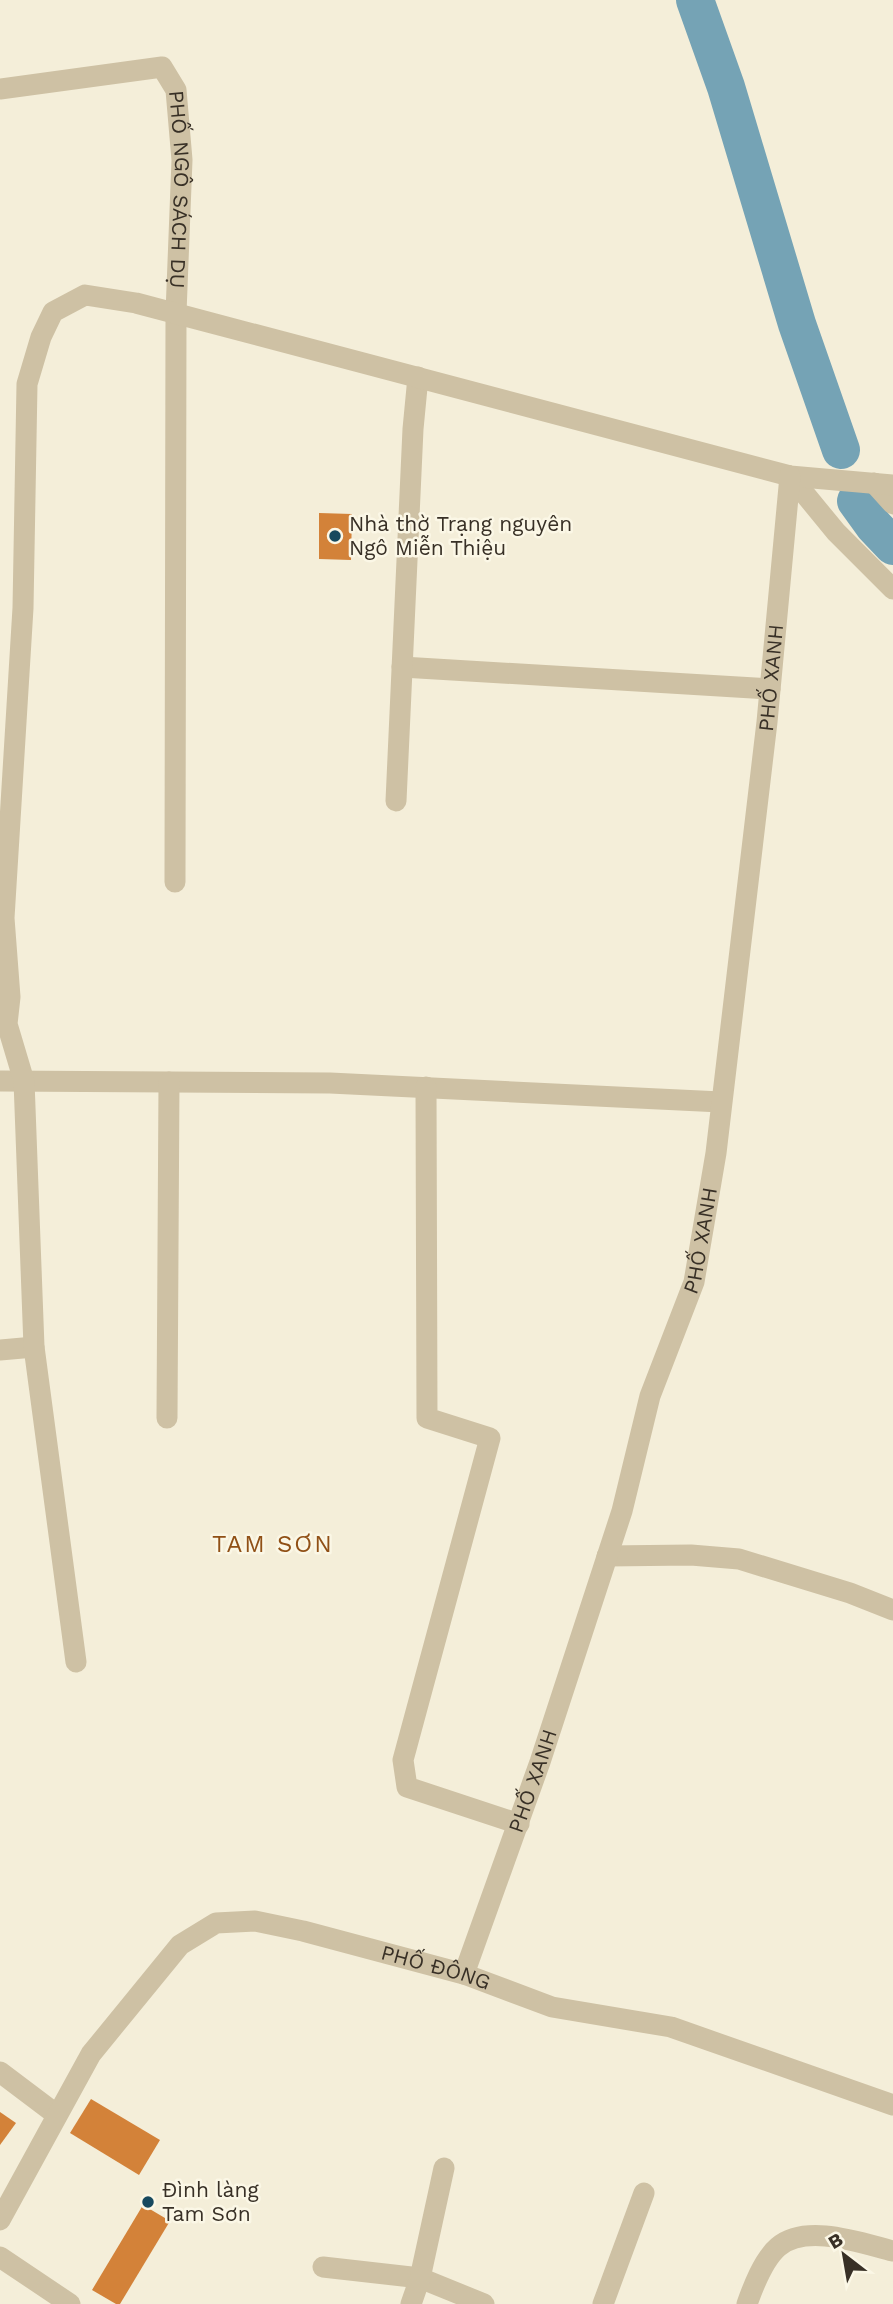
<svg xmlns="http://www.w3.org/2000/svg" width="893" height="2304" font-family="'Work Sans',sans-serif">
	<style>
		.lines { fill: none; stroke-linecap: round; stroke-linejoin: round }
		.canal { stroke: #75a3b5; stroke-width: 38 }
		.building { fill: #d38239 }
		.minor { stroke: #cec1a4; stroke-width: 21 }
		.poi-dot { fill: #17495e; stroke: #fbf7e6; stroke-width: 2.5 }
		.labels { text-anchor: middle; stroke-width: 5; stroke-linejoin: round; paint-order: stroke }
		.street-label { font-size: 21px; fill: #383026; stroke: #fbf7e6 }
		.poi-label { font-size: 21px; fill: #383026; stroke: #fbf7e6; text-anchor: start }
		.quarter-label { font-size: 24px; letter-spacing: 2px; fill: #905016; stroke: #fbf7e6 }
	</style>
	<rect width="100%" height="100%" fill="#f4eed9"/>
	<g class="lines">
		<g class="canal">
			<path d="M695,0L726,87L797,324L841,450"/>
			<path d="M856,501L874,526L893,546"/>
		</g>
	</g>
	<g class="building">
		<path d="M319,513L352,514L351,560L319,559Z"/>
		<path d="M91,2099L160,2140L139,2175L70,2133Z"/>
		<path d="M0,2112L16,2123L0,2145Z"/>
		<path d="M143,2205L170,2221L120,2304H116L92,2290Z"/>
	</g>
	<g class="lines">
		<g class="minor">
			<path id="s1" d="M0,89L162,67L176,90L182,160L176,313L175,882"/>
			<path d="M790,476L836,532L893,589"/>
			<path d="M874,483L893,504"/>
			<path d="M402,667L770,689"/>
			<path d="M396,801L413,429L418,377"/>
			<path d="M0,1081L330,1083L721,1102"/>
			<path d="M426,1087L427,1418L490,1438L403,1760L407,1787L519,1824"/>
			<path d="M0,1350L34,1347"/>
			<path d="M167,1418L169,1082"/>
			<path d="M607,1556L691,1555L739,1559L850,1593L893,1610"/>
			<path d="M76,1662L34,1347L24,1081L7,1024L10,997L4,918L23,608L27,384L41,337L53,312L85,295L136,303L790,476L893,485"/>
			<path id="s2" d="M464,1974L540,1762L622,1511L650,1396L694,1282L716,1153L767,722L790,476"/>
			<path d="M0,2072L57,2115"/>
			<path id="s3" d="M0,2220L91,2054L180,1945L216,1923L255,1921L303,1931L464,1974L552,2007L671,2027L893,2105"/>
			<path d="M0,2257L70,2304"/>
			<path d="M323,2267L420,2278L484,2304"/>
			<path d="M411,2304L420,2278L444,2168"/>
			<path d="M603,2304L644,2193"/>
			<path d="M747,2304C753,2287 763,2260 778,2247C806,2223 861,2243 893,2251"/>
		</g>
	</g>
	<g class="poi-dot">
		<circle cx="335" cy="536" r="7"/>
		<circle cx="148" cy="2202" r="7"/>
	</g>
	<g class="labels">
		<g class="street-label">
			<text dy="7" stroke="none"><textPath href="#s1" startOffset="290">PHỐ NGÔ SÁCH DỤ</textPath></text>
			<text dy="7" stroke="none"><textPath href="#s2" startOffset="1339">PHỐ XANH</textPath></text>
			<text dy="7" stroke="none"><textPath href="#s2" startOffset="772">PHỐ XANH</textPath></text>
			<text dy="7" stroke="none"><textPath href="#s2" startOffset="205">PHỐ XANH</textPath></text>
			<text dy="7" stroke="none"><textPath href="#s3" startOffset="598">PHỐ ĐÔNG</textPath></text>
		</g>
		<g class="poi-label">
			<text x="349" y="531">Nhà thờ Trạng nguyên<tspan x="349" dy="24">Ngô Miễn Thiệu</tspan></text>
			<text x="162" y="2197">Đình làng<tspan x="162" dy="24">Tam Sơn</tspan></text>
		</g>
		<g class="quarter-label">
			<text x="273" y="1552">TAM SƠN</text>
		</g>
	</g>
	<g transform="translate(844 2255) rotate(329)" stroke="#fbf7e6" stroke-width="5" paint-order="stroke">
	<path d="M0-5L12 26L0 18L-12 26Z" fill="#383026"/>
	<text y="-10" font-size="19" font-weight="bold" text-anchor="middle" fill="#383026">B</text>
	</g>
</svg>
